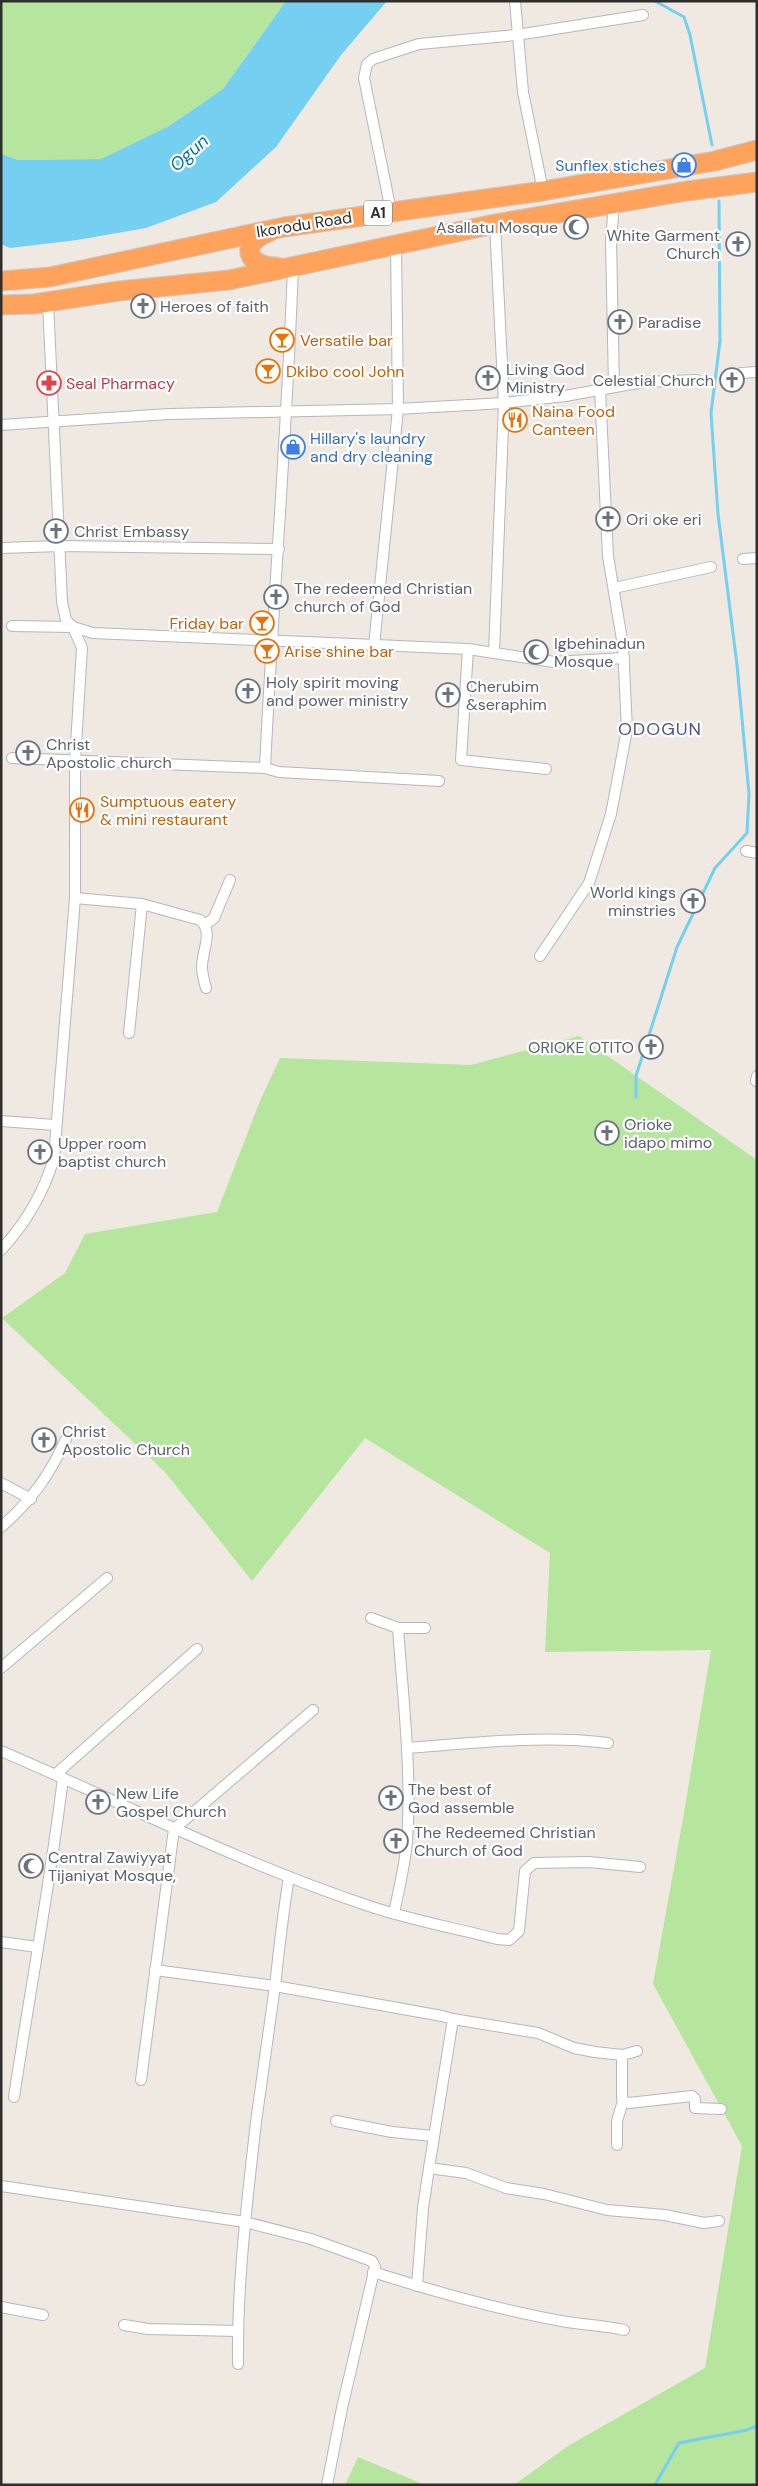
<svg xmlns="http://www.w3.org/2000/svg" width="758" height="2486" font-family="'DM Sans',sans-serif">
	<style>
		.green { fill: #b6e59e }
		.water { fill: #75cff0 }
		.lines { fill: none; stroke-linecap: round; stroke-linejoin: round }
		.stream { stroke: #75cff0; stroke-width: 3 }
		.street-casing { stroke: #b4b7c1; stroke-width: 12 }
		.highway-casing { stroke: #c9c9c9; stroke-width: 21 }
		.street { stroke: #fff; stroke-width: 10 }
		.highway { stroke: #ffa35c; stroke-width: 19 }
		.labels { text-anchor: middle; stroke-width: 4.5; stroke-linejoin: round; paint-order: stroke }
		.shield { fill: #fff; stroke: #6d6d6d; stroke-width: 1 }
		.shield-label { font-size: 15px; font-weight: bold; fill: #2e2e2e }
		.shop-label { font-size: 16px; fill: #366cbe; stroke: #fff; text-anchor: end }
		.street-label { font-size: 16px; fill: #2e2e2e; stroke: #fff }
		.worship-label { font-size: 16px; fill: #5b616d; stroke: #fff; text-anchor: start }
		.food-label { font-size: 16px; fill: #c56008; stroke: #fff; text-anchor: start }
		.health-label { font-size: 16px; fill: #be3a42; stroke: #fff; text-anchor: start }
		.water-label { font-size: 18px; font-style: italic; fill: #0d6fa3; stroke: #fff }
		.neighbourhood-label { font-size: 18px; letter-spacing: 1px; fill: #4d5680; stroke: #fff }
	</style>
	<rect width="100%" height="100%" fill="#efe9e1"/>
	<g class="green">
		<path d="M1,1H286L223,89L169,126L101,159L18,160L1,154Z"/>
		<path d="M579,1036L757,1160V2485H514L568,2446L705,2368L742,2146L653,1984L684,1813L711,1650L545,1652L550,1553L365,1438L252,1581L165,1472L2,1318L65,1273L85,1234L217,1212L260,1101L280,1058L471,1065Z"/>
		<path d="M358,2457L425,2485H345Z"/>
	</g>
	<path class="water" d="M286,1H387L341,55L276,147L216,202L146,228L77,240L10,248L1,244V154L18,160L101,159L169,126L223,89Z"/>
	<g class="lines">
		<g class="stream">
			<path d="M655,1L684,17L690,35L712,145"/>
			<path d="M636,1097V1076L677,947L715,868L747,833L749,794L737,665L718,514L711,413L720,341L719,201"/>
			<path d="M655,2485L679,2443L747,2430L757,2426"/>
		</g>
		<g class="street-casing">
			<g id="street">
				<path d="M515,1L523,92L543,191"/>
				<path d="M391,211L364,78L367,64L373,59L419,44L517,35L643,15"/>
				<path d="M741,373L757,372"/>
				<path d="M614,387L611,241L614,203"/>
				<path d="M1,425L169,414L398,409L504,403L565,396L643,382L697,380"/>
				<path d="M1,548L61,546L279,549"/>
				<path d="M743,559L757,558"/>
				<path d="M614,588L711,567"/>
				<path d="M12,626L73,627L93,633L468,649L554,662L624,658"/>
				<path d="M374,646L398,409L396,244"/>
				<path d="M468,649L461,760L546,769"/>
				<path d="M494,652L504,403L495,224"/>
				<path d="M12,758L265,768L279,772L439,781"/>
				<path d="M265,768C273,601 287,434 293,266"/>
				<path d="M746,851L757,853"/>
				<path d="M75,898L142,904L200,920C214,931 202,951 202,967C202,974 204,981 206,988"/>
				<path d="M205,925L214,918L230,880"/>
				<path d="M540,956L589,883L611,814L627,730L623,646L608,556L600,390"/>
				<path d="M129,1033L142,904"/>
				<path d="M756,1081L757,1076"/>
				<path d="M1,1121L55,1125"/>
				<path d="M1,1250C25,1224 44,1192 54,1158L75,898V761L82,648L73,627L66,620L62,602L48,302"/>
				<path d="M1,1483L31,1499"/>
				<path d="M1,1527C32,1500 49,1476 66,1439"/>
				<path d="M371,1618L398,1628H425"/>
				<path d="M1,1668L107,1578"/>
				<path d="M407,1748C474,1743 541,1735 608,1743"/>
				<path d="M1,1751C123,1803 242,1864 369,1906C410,1920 455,1928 497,1939L509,1940L519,1931L525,1871L534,1863L589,1862L640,1867"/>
				<path d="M56,1774L197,1649"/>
				<path d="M394,1913C399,1889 405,1865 407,1841C412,1771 403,1699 398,1628"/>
				<path d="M1,1942L37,1947"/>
				<path d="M155,1970L275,1986L442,2016L453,2019L429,2168L466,2173L506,2188L544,2194L607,2210L665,2215L704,2223L719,2221"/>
				<path d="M453,2019L538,2033L574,2048L595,2052L622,2055L637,2051"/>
				<path d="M622,2055V2098L623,2101L629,2103L692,2096L695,2099V2108L721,2109"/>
				<path d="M141,2080L174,1829L313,1710"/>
				<path d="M14,2097C30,1991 50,1885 63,1778"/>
				<path d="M336,2121L392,2132L433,2136"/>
				<path d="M617,2145V2121L623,2101"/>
				<path d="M1,2186L245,2222L311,2239L372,2261L375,2267L342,2408L327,2485"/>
				<path d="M373,2272C436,2292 502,2311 567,2322C587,2325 605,2326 624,2330"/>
				<path d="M417,2286L423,2208L429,2168"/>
				<path d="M1,2307L43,2315"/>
				<path d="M124,2325L148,2329L238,2331"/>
				<path d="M238,2364C237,2283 247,2202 256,2122C262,2076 269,2031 275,1986C279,1949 283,1913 289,1877"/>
			</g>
		</g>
		<g class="highway-casing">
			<g id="highway">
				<path d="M269,232C239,243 246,267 277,267"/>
				<path d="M1,281L50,277L284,227L543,191L715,161L757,150"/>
				<path d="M1,305L34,304L119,291L229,280L495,224L687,191L757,182"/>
			</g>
		</g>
		<use href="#street" class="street"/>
		<use href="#highway" class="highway"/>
	</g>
	<defs>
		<g id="shop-ring" transform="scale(1.25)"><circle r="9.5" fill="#fff" stroke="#3f7fe0" stroke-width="1.5"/><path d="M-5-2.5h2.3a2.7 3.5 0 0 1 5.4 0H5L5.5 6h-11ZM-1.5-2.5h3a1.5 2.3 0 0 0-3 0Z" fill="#3f7fe0"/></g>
		<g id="mosque-ring" transform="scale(1.25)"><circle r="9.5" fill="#fff" stroke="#6b7280" stroke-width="1.5"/><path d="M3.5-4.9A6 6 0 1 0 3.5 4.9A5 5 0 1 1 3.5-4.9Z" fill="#6b7280"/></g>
		<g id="church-ring" transform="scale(1.25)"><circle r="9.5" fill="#fff" stroke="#6b7280" stroke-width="1.5"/><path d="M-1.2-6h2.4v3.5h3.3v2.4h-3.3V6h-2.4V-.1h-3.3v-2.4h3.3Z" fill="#6b7280"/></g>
		<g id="bar-ring" transform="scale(1.25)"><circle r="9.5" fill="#fff" stroke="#e8710a" stroke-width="1.5"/><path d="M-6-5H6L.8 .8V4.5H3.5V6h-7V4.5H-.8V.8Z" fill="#e8710a"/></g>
		<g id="pharmacy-ring" transform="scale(1.25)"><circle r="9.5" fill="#fff" stroke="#e0444e" stroke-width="1.5"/><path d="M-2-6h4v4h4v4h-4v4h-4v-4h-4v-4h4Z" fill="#e0444e"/></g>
		<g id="restaurant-ring" transform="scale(1.25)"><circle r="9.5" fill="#fff" stroke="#e8710a" stroke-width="1.5"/><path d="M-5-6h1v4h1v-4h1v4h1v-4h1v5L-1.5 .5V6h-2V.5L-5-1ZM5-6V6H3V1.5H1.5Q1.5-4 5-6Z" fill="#e8710a"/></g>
	</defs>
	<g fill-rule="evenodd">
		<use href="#shop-ring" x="684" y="165"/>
		<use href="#mosque-ring" x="576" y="227"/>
		<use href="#church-ring" x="738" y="244"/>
		<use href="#church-ring" x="143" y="306"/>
		<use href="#church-ring" x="620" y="322"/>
		<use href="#bar-ring" x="282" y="340"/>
		<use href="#bar-ring" x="268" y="371"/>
		<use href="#church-ring" x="488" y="378"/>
		<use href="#church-ring" x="732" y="380"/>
		<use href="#pharmacy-ring" x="49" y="383"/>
		<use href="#restaurant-ring" x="515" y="420"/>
		<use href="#shop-ring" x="293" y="447"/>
		<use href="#church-ring" x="608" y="519"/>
		<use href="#church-ring" x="56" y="531"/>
		<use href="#church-ring" x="276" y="597"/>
		<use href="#bar-ring" x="262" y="623"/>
		<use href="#bar-ring" x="267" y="651"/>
		<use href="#mosque-ring" x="536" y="652"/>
		<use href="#church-ring" x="248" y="691"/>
		<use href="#church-ring" x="448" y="695"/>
		<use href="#church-ring" x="28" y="753"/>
		<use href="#restaurant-ring" x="82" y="810"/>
		<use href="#church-ring" x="693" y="901"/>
		<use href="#church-ring" x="651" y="1047"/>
		<use href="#church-ring" x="607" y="1133"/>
		<use href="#church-ring" x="40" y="1152"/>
		<use href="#church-ring" x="44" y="1440"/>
		<use href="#church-ring" x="391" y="1798"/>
		<use href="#church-ring" x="98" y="1802"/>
		<use href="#church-ring" x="396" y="1841"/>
		<use href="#mosque-ring" x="31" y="1866"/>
	</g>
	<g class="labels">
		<rect class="shield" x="364" y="200.5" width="28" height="25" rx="4"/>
		<g class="shield-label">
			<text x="378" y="218">A1</text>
		</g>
		<g class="shop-label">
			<text x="666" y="171">Sunflex stiches</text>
			<text x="310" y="444" text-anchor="start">Hillary's laundry<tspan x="310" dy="18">and dry cleaning</tspan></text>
		</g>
		<g class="street-label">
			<text transform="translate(304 224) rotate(-9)" y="6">Ikorodu Road</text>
		</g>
		<g class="worship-label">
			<text x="558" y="233" text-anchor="end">Asallatu Mosque</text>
			<text x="720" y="241" text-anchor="end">White Garment<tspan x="720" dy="18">Church</tspan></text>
			<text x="160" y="312">Heroes of faith</text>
			<text x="638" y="328">Paradise</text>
			<text x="506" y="375">Living God<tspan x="506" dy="18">Ministry</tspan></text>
			<text x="714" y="386" text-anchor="end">Celestial Church</text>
			<text x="626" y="525">Ori oke eri</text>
			<text x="74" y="537">Christ Embassy</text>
			<text x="294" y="594">The redeemed Christian<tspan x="294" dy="18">church of God</tspan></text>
			<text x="554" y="649">Igbehinadun<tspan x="554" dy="18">Mosque</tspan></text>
			<text x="266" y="688">Holy spirit moving<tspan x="266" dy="18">and power ministry</tspan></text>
			<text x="466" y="692">Cherubim<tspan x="466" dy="18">&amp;seraphim</tspan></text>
			<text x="46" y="750">Christ<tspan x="46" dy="18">Apostolic church</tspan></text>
			<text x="676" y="898" text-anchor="end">World kings<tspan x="676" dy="18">minstries</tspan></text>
			<text x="634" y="1053" text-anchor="end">ORIOKE OTITO</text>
			<text x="624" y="1130">Orioke<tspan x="624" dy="18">idapo mimo</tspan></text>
			<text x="58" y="1149">Upper room<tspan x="58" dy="18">baptist church</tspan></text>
			<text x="62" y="1437">Christ<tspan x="62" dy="18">Apostolic Church</tspan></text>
			<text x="408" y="1795">The best of<tspan x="408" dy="18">God assemble</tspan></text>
			<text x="116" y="1799">New Life<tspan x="116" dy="18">Gospel Church</tspan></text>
			<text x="414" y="1838">The Redeemed Christian<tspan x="414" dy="18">Church of God</tspan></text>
			<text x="48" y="1863">Central Zawiyyat<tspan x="48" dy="18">Tijaniyat Mosque,</tspan></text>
		</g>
		<g class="food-label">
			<text x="300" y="346">Versatile bar</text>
			<text x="286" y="377">Dkibo cool John</text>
			<text x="532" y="417">Naina Food<tspan x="532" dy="18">Canteen</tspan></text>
			<text x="244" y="629" text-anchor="end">Friday bar</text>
			<text x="284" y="657">Arise shine bar</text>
			<text x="100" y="807">Sumptuous eatery<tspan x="100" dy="18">&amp; mini restaurant</tspan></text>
		</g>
		<g class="health-label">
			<text x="66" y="389">Seal Pharmacy</text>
		</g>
		<g class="water-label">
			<text transform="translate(189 153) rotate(-42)" y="6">Ogun</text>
		</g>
		<g class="neighbourhood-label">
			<text x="660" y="735">ODOGUN</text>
		</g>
	</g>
	<rect width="758" height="2486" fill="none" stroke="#2e2e2e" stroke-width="5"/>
</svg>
